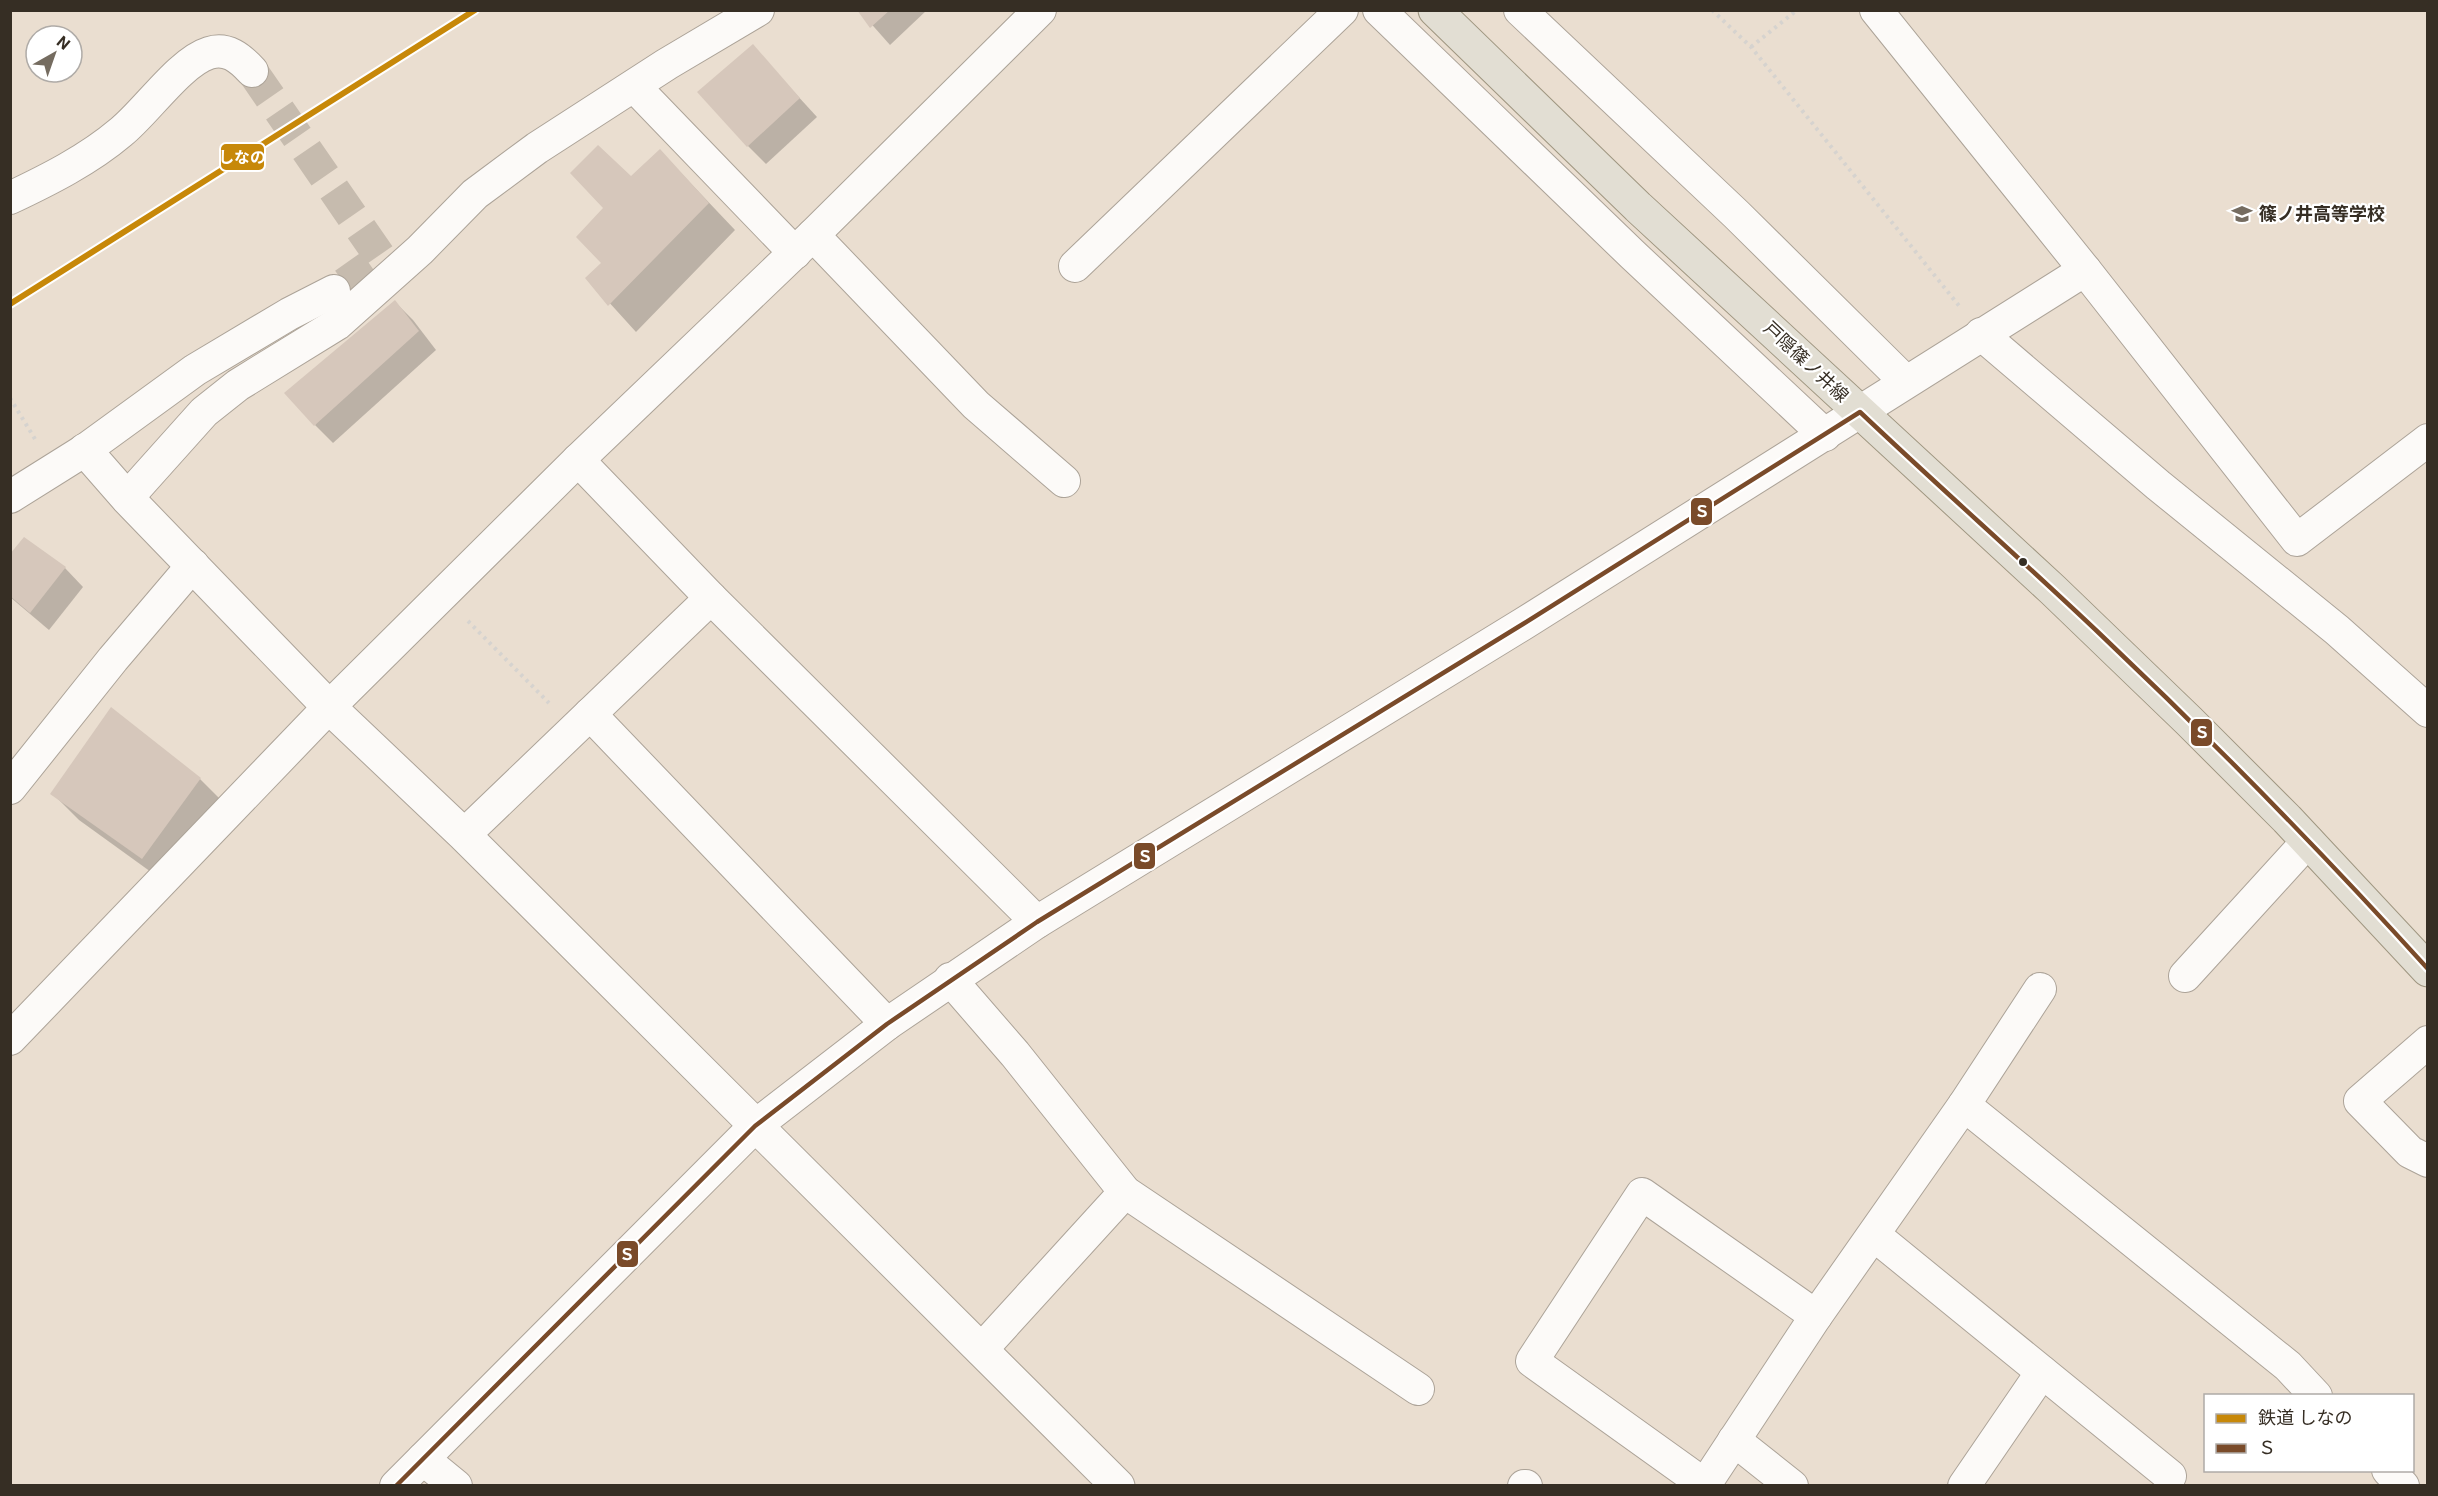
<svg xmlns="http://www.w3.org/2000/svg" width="2438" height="1496" font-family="Roboto,'Noto Sans JP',sans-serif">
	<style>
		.shadow { fill: #0003 }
		.building { fill: #d6c7bb }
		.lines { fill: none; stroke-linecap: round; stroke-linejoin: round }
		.minor-tunnel { stroke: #c6bbae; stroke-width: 32; stroke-dasharray: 32 16; stroke-linecap: butt }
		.minor-casing { stroke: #aca398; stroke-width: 34 }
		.tertiary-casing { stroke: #aca398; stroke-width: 35 }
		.primary-casing { stroke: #9f9680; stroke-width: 35 }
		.path { stroke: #d6d3cf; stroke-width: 4; stroke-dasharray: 3 4.5; stroke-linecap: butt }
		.minor { stroke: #fcfaf8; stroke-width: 32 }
		.tertiary { stroke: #fcfaf8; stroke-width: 33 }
		.primary { stroke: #e2ded3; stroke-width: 33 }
		.bus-1-casing { stroke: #fff; stroke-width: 9 }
		.bus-1 { stroke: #7a4b2a; stroke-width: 4.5 }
		.rail-1-casing { stroke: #fff; stroke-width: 10 }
		.rail-1 { stroke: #c78809; stroke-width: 6 }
		.bus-dot { fill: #362e24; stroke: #fff; stroke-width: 2 }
		.labels { text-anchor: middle; stroke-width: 4.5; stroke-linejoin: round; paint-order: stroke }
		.poi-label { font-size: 18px; font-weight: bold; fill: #362e24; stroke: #fff; text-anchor: start }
		.street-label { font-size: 18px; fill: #362e24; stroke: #fff }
		.line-badge { stroke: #fff; stroke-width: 2 }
		.badge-label { font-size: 16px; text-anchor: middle; font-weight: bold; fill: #fff }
	</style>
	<rect width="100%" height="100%" fill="#eaded0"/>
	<g class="shadow">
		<path d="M859,10H927L890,45Z"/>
		<path d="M752,46L817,117L766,164L748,146Z"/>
		<path d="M660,151L735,230L636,332L587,278L603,263L632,178Z"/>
		<path d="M395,302L413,320L436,350L333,443L315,425Z"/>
		<path d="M10,556L65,568L83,587L49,630L10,597Z"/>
		<path d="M112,709L200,779L227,806L169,885L79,820L52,793Z"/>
	</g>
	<g class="building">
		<path d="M857,10H890L870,28Z"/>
		<path d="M753,44L800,98L747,147L697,92Z"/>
		<path d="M598,145L631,176L660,149L709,203L608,306L585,278L601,263L576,237L603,208L570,173Z"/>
		<path d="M395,300L419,331L314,426L284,393Z"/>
		<path d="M24,537L66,567L30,613L10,596V554Z"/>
		<path d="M111,707L201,778L142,859L50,794Z"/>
	</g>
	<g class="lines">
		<path class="minor-tunnel" d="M252,71L381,258L334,291"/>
		<g class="minor-casing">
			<g id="minor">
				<path d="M1379,10L1633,255L1825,435"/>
				<path d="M1520,10L1736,214L1906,382"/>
				<path d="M1876,10L2085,270"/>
				<path d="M634,86L795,253"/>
				<path d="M10,198C48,180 88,160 121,132C146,112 180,62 209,53C227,47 240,58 252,71"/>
				<path d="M813,235L976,405L1064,481"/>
				<path d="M1075,266L1342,10"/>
				<path d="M1981,334L2158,485L2337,630L2428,711"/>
				<path d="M578,460L711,598L1037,922"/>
				<path d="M10,497L85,450L195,370L289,314L334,291"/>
				<path d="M127,498L204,412L238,385L337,324L420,250L475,194L537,148L667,64L758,10"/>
				<path d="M590,714L887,1024"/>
				<path d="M10,788L113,659L193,565"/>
				<path d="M464,835L711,598"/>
				<path d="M2185,976L2308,841"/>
				<path d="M950,979L1015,1054L1125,1192L1418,1389"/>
				<path d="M10,1039L329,707L578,460L813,235L1040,10"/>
				<path d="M2428,1042L2360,1101L2410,1152L2428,1161"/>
				<path d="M1964,1105L2040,989"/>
				<path d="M1874,1235L2170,1476"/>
				<path d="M981,1350L1125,1192"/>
				<path d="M1734,1440L1792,1486"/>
				<path d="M423,1459L456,1486"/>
				<path d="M2388,1470L2403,1486"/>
				<path d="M1705,1485L1532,1361L1642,1194L1816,1316"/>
				<path d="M396,1486L755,1126L887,1024L1037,922L1523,624L2085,270L2297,540L2428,440"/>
				<path d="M1524,1486H1526"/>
				<path d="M1704,1486L1816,1316L1964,1105L2288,1366L2316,1396"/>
				<path d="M1964,1486L2042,1372"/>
			</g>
		</g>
		<g class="tertiary-casing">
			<path id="tertiary" d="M85,450L127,498L329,707L464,835L1118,1486"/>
		</g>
		<g class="primary-casing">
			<path id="primary" d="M1435,10L1638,207L2053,590L2189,721L2287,819L2428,970"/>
		</g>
		<g class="path">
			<path d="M1712,10L1751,47L1960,307"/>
			<path d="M1751,47L1797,10"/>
			<path d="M10,398L35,439"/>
			<path d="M468,621L549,703"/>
		</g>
		<use href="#minor" class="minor"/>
		<use href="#tertiary" class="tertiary"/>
		<use href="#primary" class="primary"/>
		<g class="bus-1-casing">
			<path id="bus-1" d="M396,1486L755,1126L887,1024L1037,922L1523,624L1860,412C1939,487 2021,559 2100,634C2214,742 2323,853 2428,969"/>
		</g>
		<use href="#bus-1" class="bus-1"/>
		<g class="rail-1-casing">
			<path id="rail-1" d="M10,304L475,10"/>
		</g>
		<use href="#rail-1" class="rail-1"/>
	</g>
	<defs>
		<g id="school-bare" transform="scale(1.62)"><path d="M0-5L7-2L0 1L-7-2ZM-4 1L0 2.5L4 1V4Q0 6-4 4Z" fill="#756c60" stroke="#fff" stroke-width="2.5" paint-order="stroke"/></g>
	</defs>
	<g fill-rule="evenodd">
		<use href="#school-bare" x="2242" y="214"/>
	</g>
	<circle class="bus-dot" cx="2023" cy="562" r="5"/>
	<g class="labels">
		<g class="poi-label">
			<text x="2259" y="220">篠ノ井高等学校</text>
		</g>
		<g class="street-label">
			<text transform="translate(1806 362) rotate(43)" y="6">戸隠篠ノ井線</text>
		</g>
	</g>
	<g class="line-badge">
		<rect x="220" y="143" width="45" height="28" rx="6" fill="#c78809"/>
		<rect x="1690" y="497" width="23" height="29" rx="6" fill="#7a4b2a"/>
		<rect x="2190" y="718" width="23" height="29" rx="6" fill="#7a4b2a"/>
		<rect x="1133" y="842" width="23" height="28" rx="6" fill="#7a4b2a"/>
		<rect x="616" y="1240" width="23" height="28" rx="6" fill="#7a4b2a"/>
	</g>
	<g class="badge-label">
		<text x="242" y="163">しなの</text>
		<text x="1702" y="517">Ｓ</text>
		<text x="2202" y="738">Ｓ</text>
		<text x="1145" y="862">Ｓ</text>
		<text x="627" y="1260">Ｓ</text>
	</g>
	<rect width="2438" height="1496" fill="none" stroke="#362e24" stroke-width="24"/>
	<rect x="2204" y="1394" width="210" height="78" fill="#ffffff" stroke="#afaba7" stroke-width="1.5"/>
	<rect x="2216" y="1414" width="30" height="9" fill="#c78809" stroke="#afaba7" stroke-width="1.5"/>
	<text x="2258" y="1424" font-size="18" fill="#362e24">鉄道 しなの</text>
	<rect x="2216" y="1444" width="30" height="9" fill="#7a4b2a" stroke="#afaba7" stroke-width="1.5"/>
	<text x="2258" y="1454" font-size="18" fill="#362e24">Ｓ</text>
	<g transform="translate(54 54) rotate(40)"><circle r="28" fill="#ffffff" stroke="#afaba7" stroke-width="1.5"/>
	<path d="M0-4.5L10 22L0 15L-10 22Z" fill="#756c60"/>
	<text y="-9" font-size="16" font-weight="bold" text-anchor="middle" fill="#362e24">N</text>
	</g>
</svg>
